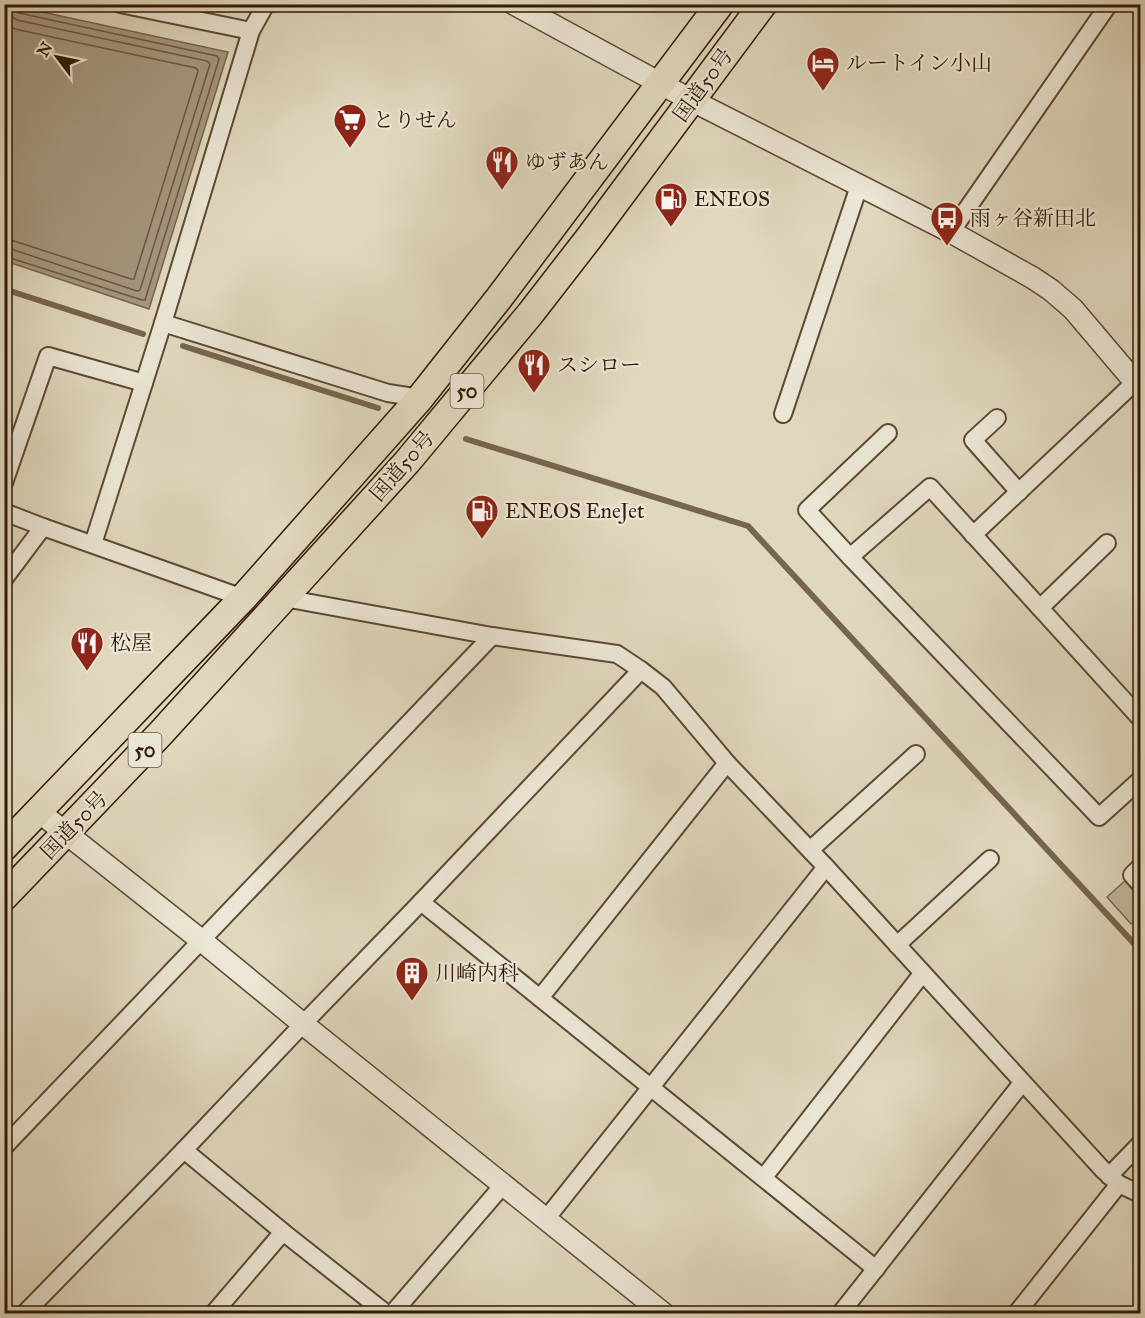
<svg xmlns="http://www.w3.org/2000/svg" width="1145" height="1318" font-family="'IM FELL Great Primer','Noto Serif JP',serif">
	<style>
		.green { fill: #c3b89f; stroke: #7b6852; stroke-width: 1.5 }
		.water { fill: #a5977f; stroke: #77654f; stroke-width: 1.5 }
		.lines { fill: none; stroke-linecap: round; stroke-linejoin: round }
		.shore { stroke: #6c5842; stroke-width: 1.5 }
		.stream { stroke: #77654f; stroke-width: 6 }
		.minor-casing { stroke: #5e4934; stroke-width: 20 }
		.tertiary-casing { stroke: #5e4934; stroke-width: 24 }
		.trunk-casing { stroke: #331906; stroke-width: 30 }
		.minor { stroke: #ebe6d5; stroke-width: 16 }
		.tertiary { stroke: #ebe6d5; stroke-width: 21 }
		.trunk { stroke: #e0d8be; stroke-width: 27 }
		.labels { text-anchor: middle; stroke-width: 4.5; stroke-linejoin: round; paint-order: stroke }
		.shield { fill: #ebe6d5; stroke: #6a5644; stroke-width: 1.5 }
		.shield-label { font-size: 20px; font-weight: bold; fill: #331906 }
		.poi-label { font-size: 21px; fill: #331906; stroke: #ebe6d5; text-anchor: start }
		.street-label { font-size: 21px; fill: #331906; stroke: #ebe6d5 }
	</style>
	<rect width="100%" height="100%" fill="#e0d8be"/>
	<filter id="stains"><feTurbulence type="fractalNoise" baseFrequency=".00333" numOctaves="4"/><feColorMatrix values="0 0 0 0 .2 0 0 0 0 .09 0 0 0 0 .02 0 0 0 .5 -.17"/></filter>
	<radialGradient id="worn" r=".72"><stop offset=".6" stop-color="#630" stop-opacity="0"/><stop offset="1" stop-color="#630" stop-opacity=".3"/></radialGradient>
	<path class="green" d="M1127,879L1140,894V915L1131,924L1107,897Z"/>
	<path class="water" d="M5,4L228,52L149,309L5,261Z"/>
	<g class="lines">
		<g class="shore">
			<path d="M4,23L15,29L196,68L198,71L134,279H131L14,241L4,239"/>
			<path d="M4,248L11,249L137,291L140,290L210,64L207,61L17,20L9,15L6,4"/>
			<path d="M4,256L142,300H145L219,59L217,56L19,13L15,10L14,4"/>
		</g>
		<g class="stream">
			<path d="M4,289L143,334"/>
			<path d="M183,346L378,408"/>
			<path d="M466,439L748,526L1140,950"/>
		</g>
		<g class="minor-casing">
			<g id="minor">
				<path d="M120,4L251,31"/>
				<path d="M951,232L1109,4"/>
				<path d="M163,323L388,393L420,398"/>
				<path d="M783,414L859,186"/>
				<path d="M997,418L973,440L1019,492"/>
				<path d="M4,483L48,356L144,383"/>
				<path d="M4,512L43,527L243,598"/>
				<path d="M973,535L1135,382"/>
				<path d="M93,544L163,323L251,31L266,4"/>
				<path d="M850,557L807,510L888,433"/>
				<path d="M4,579L43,527"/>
				<path d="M284,598L492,636L617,654L641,670L663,687L727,763L826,867L1104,1171L1119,1184L1140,1194"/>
				<path d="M1040,608L1107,543"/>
				<path d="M1140,718L930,487L850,557L1099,817L1140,780"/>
				<path d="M810,850L916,754"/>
				<path d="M1140,867L1132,875L1140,884"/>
				<path d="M421,902L876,1269"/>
				<path d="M897,945L990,859"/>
				<path d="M540,998L727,763"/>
				<path d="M4,1147L492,636"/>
				<path d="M184,1150L283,1232L387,1314"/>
				<path d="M1109,1176L1140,1144"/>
				<path d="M764,1177L922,974"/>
				<path d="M546,1219L826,867"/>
				<path d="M24,1314L184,1150L303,1024L421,902L641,670"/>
				<path d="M213,1314L283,1232"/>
				<path d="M392,1314L504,1184"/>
				<path d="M840,1314L1022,1083"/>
				<path d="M1016,1314L1119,1184"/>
			</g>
		</g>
		<g class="tertiary-casing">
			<g id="tertiary">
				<path d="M514,4L691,100L951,232L1033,278L1051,290L1073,309L1140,388"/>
				<path d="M38,811L202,941L303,1024L664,1314"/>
			</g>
		</g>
		<g class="trunk-casing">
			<g id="trunk">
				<path d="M4,847L243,598L420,398L499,298L720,4"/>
				<path d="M4,897L161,733L407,462L530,314L589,238L763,4"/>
			</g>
		</g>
		<use href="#minor" class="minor"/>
		<use href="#tertiary" class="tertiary"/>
		<use href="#trunk" class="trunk"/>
	</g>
	<defs>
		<g id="hotel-pin" transform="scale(1.725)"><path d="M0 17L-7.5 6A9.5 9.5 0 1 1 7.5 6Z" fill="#8f2418" stroke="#ebe6d5"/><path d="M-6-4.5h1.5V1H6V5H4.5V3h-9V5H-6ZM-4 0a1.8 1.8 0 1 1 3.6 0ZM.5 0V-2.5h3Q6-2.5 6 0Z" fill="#fff"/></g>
		<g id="supermarket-pin" transform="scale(1.725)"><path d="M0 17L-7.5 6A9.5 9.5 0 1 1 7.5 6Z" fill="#8f2418" stroke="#ebe6d5"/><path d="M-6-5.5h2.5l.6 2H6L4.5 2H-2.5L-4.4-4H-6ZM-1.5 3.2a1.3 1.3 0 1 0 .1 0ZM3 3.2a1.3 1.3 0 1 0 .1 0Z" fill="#fff"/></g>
		<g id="restaurant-pin" transform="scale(1.725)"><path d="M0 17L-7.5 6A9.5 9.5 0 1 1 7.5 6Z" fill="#8f2418" stroke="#ebe6d5"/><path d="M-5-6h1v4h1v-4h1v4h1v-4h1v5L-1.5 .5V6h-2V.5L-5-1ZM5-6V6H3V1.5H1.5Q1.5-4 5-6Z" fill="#fff"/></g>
		<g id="fuel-pin" transform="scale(1.725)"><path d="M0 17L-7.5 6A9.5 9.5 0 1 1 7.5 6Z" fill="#8f2418" stroke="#ebe6d5"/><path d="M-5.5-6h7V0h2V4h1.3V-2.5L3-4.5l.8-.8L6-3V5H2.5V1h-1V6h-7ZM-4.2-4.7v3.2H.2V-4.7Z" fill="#fff"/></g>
		<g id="bus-pin" transform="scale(1.725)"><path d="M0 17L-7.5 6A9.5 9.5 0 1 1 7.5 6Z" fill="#8f2418" stroke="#ebe6d5"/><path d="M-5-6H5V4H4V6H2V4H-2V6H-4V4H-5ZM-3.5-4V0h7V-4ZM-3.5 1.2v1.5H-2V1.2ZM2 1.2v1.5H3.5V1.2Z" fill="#fff"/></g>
		<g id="building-pin" transform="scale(1.725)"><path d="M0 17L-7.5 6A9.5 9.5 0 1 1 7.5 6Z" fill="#8f2418" stroke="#ebe6d5"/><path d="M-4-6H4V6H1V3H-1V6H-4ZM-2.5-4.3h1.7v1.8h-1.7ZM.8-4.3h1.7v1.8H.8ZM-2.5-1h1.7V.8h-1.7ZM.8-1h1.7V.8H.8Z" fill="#fff"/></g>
	</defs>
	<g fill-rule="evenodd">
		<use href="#hotel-pin" x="823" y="63"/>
		<use href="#supermarket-pin" x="350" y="120"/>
		<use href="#restaurant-pin" x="502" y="162"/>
		<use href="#fuel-pin" x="671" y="199"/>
		<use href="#bus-pin" x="947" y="218"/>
		<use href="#restaurant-pin" x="534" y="365"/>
		<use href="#fuel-pin" x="482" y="511"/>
		<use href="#restaurant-pin" x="87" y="643"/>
		<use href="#building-pin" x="412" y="973"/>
	</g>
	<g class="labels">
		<g class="shield">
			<rect x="450.5" y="374" width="33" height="34" rx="4.5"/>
			<rect x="128.5" y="733" width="33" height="34" rx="4.5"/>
		</g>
		<g class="shield-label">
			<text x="467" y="398">50</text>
			<text x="145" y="757">50</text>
		</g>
		<g class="poi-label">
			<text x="846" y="70">ルートイン小山</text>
			<text x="373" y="127">とりせん</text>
			<text x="525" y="169">ゆずあん</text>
			<text x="694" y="206">ENEOS</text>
			<text x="970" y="225">雨ヶ谷新田北</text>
			<text x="557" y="372">スシロー</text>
			<text x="505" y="518">ENEOS EneJet</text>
			<text x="110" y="650">松屋</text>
			<text x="435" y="980">川崎内科</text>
		</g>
		<g class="street-label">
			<text transform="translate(703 85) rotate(-54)" y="7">国道50号</text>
			<text transform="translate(402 466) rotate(-49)" y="7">国道50号</text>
			<text transform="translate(74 825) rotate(-46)" y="7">国道50号</text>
		</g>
	</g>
	<rect width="1145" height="1318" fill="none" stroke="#e0d8be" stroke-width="24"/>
	<rect x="6" y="6" width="1133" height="1306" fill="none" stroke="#331906" stroke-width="3"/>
	<rect x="12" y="12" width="1121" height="1294" fill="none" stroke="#331906" stroke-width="1.5"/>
	<g transform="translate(57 57) rotate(302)" stroke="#ebe6d5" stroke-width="4.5" paint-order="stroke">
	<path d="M0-4.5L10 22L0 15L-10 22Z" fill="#331906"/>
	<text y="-9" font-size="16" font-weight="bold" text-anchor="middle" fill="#331906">N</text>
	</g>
	<rect width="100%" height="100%" filter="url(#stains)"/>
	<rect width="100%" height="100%" fill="url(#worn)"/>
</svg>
